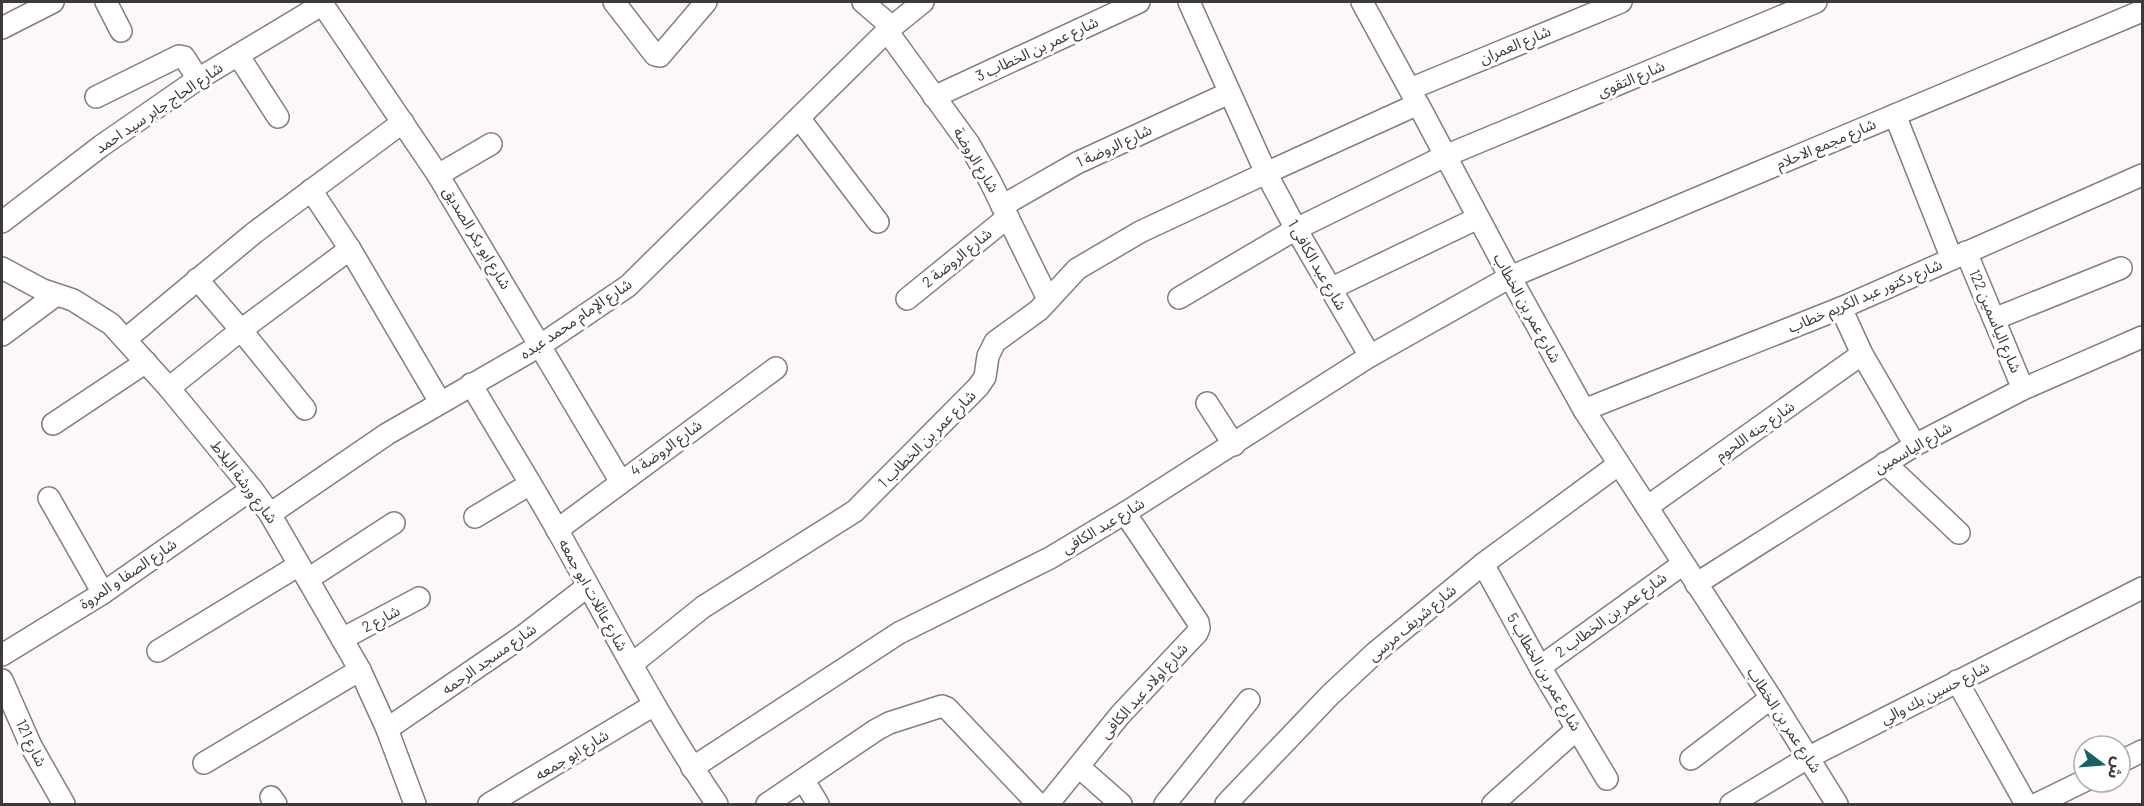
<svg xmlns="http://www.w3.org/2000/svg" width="2144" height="806" font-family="Barlow,'Noto Sans Arabic',sans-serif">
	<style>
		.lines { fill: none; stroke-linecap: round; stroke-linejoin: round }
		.minor-casing { stroke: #837e7e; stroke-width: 24 }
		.minor { stroke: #fff; stroke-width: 21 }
		.labels { text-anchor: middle; stroke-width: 6; stroke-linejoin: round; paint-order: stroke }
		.street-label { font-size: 15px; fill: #3c3a3a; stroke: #fff }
	</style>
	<rect width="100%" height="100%" fill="#fdf7f8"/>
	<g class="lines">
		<g class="minor-casing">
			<g id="minor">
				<path d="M106,2L121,31"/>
				<path d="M321,2L438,175L621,482"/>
				<path d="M614,2L655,55L660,56L706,2"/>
				<path d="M863,2L892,27"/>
				<path d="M1189,2L1266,173L1418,104L1510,277L1584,410L1771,698L1837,804"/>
				<path d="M1362,2L1416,101"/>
				<path d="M2,28L53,2"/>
				<path d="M887,31L969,144L990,181L1048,299"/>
				<path d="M238,55L278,117"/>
				<path d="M1410,89L1621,2"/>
				<path d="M96,97L179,56L184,57L198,79"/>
				<path d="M934,97L1139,2"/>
				<path d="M1895,115L1952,259"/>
				<path d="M799,118L878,222"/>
				<path d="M438,175L491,144"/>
				<path d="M311,190L350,249L440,402"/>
				<path d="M1002,206L1077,163L1229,93"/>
				<path d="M2,222L101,146L198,79L323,4"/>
				<path d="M1966,252L2023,389"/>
				<path d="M2,268L43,290L73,300L111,324L169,388L252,489L270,514L360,670L387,729L415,804"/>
				<path d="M197,279L241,330L305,409"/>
				<path d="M1330,289L1478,218"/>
				<path d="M1179,298L1296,229L1445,156L1816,2"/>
				<path d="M907,299L1008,217"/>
				<path d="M1841,308L1862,354L1915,445"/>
				<path d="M1994,319L2121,268"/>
				<path d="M2,335L56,295"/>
				<path d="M126,339L254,233L403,122"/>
				<path d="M471,384C500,434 531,483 559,533C610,624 658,718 717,804"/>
				<path d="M169,388L241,330L350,249"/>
				<path d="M1207,403L1234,445"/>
				<path d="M1584,410L1841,308L2142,175"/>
				<path d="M53,424L146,362"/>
				<path d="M1885,463L1959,533"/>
				<path d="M49,498L103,593"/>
				<path d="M1647,507L1862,354"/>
				<path d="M270,514L387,434L541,345L628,286L887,31L923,2"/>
				<path d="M475,517L530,484"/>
				<path d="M557,530L776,368"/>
				<path d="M1483,564L1540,667L1607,779"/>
				<path d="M308,579L394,523"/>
				<path d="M1696,584L1915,445L2023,389L2142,337"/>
				<path d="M342,639L419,598"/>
				<path d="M158,651L299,565"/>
				<path d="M2,655L103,593L252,489"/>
				<path d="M632,664L703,607L855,511L978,387L985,377L988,356L995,342L1039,310L1077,269L1140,232L1266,173L1296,229L1370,356"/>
				<path d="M1540,667L1683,564"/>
				<path d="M2,680L31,746L64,804"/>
				<path d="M1957,681L2026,804"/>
				<path d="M387,729L523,636L588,586"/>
				<path d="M1691,759L1771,698"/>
				<path d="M2120,762L2142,751"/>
				<path d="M204,763L360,670"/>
				<path d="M1079,767L1121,804"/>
				<path d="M692,768L899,633L1050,558L1125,513L1370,356L1510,277L2142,11"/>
				<path d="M804,781L818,804"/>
				<path d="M271,797L276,804"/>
				<path d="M489,804L654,705"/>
				<path d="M767,804L876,730L889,723L942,706L947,708L1038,804"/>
				<path d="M1048,804L1120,715L1197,633L1199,628L1198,622L1125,513"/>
				<path d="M1165,804L1249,700"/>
				<path d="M1226,804L1330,695L1376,652L1483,564L1619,464"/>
				<path d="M1493,804L1577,729"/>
				<path d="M1731,804L1809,757L2142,588"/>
				<path d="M2037,804L2084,781"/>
			</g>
		</g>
		<use href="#minor" class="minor"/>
	</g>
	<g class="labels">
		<g class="street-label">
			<text transform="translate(1515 45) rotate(-23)" y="5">شارع العمران</text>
			<text transform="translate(1037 49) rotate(-25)" y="5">شارع عمر بن الخطاب 3</text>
			<text transform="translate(1631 79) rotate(-23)" y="5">شارع التقوى</text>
			<text transform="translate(159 108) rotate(-34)" y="5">شارع الحاج جابر سيد احمد</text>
			<text transform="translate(1826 144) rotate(-23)" y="5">شارع مجمع الاحلام</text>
			<text transform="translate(1114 146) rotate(-25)" y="5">شارع الروضة 1</text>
			<text transform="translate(976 160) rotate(59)" y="5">شارع الروضة</text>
			<text transform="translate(477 238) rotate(59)" y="5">شارع ابو بكر الصديق</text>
			<text transform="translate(957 258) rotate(-39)" y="5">شارع الروضة 2</text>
			<text transform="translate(1317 265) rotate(60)" y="5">شارع عبد الكافى 1</text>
			<text transform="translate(1865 296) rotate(-23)" y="5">شارع دكتور عبد الكريم خطاب</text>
			<text transform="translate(1527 308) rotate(61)" y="5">شارع عمر بن الخطاب</text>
			<text transform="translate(576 319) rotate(-34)" y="5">شارع الإمام محمد عبده</text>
			<text transform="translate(1995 321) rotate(67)" y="5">شارع الياسمين 122</text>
			<text transform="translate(1755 431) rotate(-35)" y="5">شارع جنه اللحوم</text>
			<text transform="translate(927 439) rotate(-45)" y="5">شارع عمر بن الخطاب 1</text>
			<text transform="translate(666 448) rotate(-36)" y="5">شارع الروضة 4</text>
			<text transform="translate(1913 448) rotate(-30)" y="5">شارع الياسمين</text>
			<text transform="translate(244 482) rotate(53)" y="5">شارع ورشة البلاط</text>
			<text transform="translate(1103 526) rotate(-31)" y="5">شارع عبد الكافى</text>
			<text transform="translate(128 574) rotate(-34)" y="5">شارع الصفا و المروة</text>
			<text transform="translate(593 595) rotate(61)" y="5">شارع عائلات ابو جمعه</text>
			<text transform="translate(1611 615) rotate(-36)" y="5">شارع عمر بن الخطاب 2</text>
			<text transform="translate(381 619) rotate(-28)" y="5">شارع 2</text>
			<text transform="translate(1412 623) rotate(-40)" y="5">شارع شريف مرسى</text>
			<text transform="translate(489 659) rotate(-35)" y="5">شارع مسجد الرحمه</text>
			<text transform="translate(1544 672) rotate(60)" y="5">شارع عمر بن الخطاب 5</text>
			<text transform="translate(1144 691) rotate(-48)" y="5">شارع اولاد عبد الكافى</text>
			<text transform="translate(1935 693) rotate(-27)" y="5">شارع حسين بك والي</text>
			<text transform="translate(1784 720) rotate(57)" y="5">شارع عمر بن الخطاب</text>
			<text transform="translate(31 743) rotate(64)" y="5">شارع 121</text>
			<text transform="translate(572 755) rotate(-31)" y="5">شارع ابو جمعه</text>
		</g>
	</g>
	<rect width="2144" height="806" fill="none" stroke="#3c3a3a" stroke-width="6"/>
	<g transform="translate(2102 764) rotate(106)"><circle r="28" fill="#ffffff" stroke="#b1b0b0" stroke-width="1.5"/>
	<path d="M0-4.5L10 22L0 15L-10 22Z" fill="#156464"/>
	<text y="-9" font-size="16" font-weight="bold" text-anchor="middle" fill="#3c3a3a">ش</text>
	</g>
</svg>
